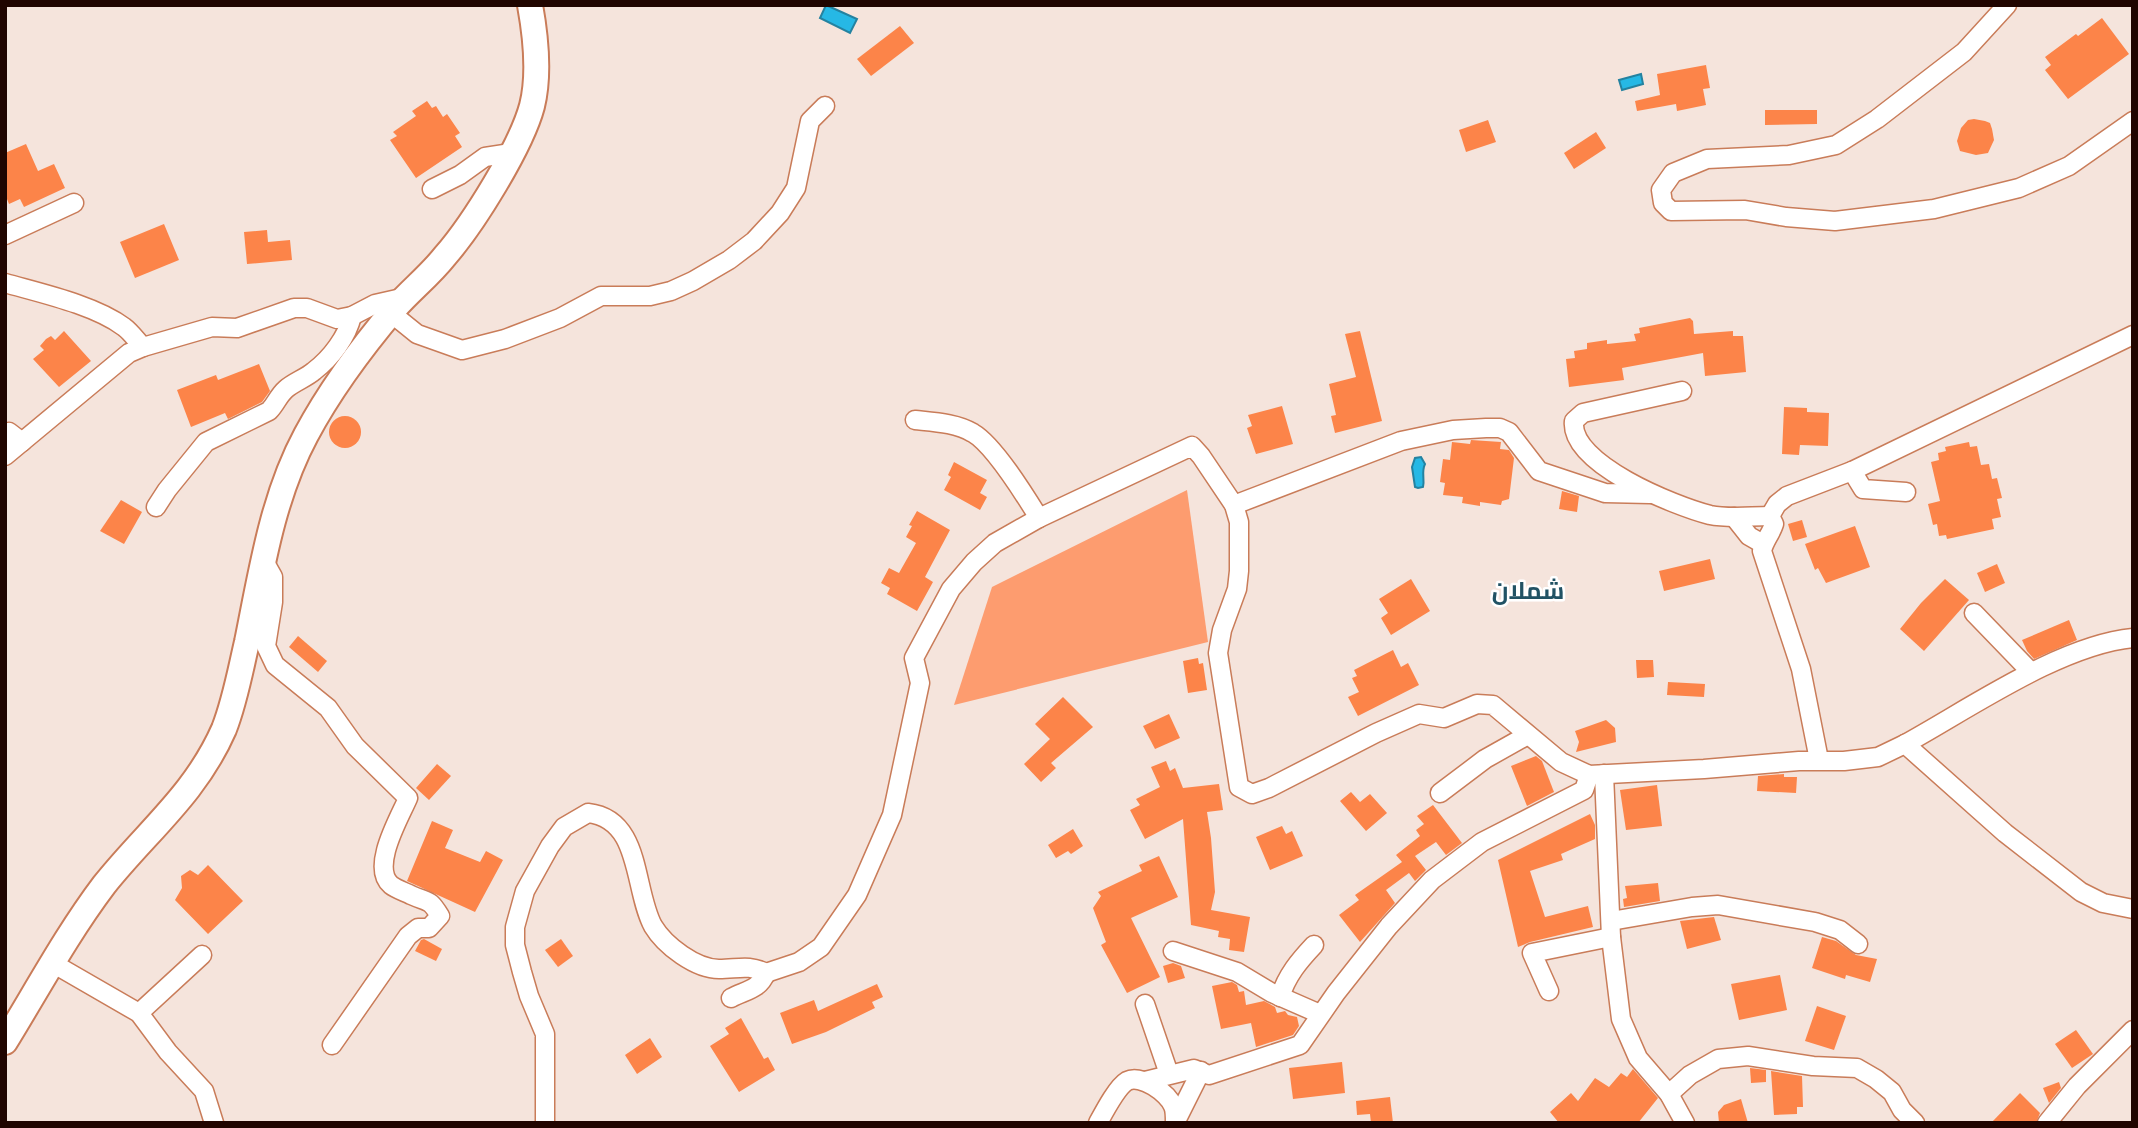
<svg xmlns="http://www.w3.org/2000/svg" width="2138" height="1128" font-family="Roboto,Cairo,sans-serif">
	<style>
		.forest { fill: #fd9c6f }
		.water { fill: #26b8e5; stroke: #2482a0; stroke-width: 2 }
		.building { fill: #fc8449 }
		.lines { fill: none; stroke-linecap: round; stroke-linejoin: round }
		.street-casing { stroke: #c97c59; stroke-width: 21 }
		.secondary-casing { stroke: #c97c59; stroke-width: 28 }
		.street { stroke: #fff; stroke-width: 18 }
		.secondary { stroke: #fff; stroke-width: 24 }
		.labels { text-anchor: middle; stroke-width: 5; stroke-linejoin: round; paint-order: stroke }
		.quarter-label { font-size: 24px; font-weight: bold; fill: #215264; stroke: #fff }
	</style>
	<rect width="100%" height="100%" fill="#f5e4dc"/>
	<path class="forest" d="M1187,490L1208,642L954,705L992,587Z"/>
	<g class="water">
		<path d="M826,5L857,19L850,33L820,18Z"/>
		<path d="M1641,74L1643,84L1622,90L1619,80Z"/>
		<path d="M1421,457L1425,464C1421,472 1425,479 1423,487L1418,488L1415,487L1412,467L1415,458Z"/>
	</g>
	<g class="building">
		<path d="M2102,18L2129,54L2068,99L2045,70L2051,65L2045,57L2076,34L2078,36Z"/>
		<path d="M900,26L914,43L871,76L857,59Z"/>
		<path d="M1706,65L1710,88L1703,89L1706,105L1677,111L1676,104L1637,111L1635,101L1660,95L1657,74Z"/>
		<path d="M427,101L432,108L436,106L443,117L447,114L460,133L455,136L462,147L416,178L390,140L397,136L393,132L416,116L412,111Z"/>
		<path d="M1765,110H1817V124L1765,125Z"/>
		<path d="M1974,119L1985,121L1990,123L1992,129L1994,140L1988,153L1976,155L1960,151L1957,141L1961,128L1968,120Z"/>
		<path d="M1488,120L1496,142L1466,152L1459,130Z"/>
		<path d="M1596,132L1606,148L1574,169L1564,153Z"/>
		<path d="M26,144L38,171L54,164L65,188L24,207L20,199L9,204L5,194V153Z"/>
		<path d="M164,224L179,260L135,278L120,242Z"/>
		<path d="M267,230L268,242L290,240L292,260L247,264L244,232Z"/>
		<path d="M1690,318L1693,321L1694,334L1733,331V336H1743L1746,372L1705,376L1703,353L1622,368L1624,380L1569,387L1566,359L1575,358L1574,351L1587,349V343L1607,340V344L1636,341L1634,334L1640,333L1639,328Z"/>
		<path d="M64,331L91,361L59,387L33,359L44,350L40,346L46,339L51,336L55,340Z"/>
		<path d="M1360,331L1382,421L1335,433L1331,416L1336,415L1329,384L1356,377L1345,334Z"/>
		<path d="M259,364L270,391L262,402L228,419L225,413L191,427L177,390L216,375L218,380Z"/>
		<path d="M1282,406L1293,444L1256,454L1247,428L1252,426L1248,415Z"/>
		<path d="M1784,407L1807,408V412L1829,413L1828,446L1800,445L1799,455L1782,454Z"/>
		<circle cx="345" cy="432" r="16"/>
		<path d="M1471,440L1501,442L1500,449L1509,450L1514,458L1509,499L1502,501L1501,505L1480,502V506L1462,503L1463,497L1443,495L1445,483L1440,482L1443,459L1450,460L1452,442L1470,444Z"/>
		<path d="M1969,442L1970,447L1977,446L1981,465L1989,464L1992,479L1997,478L2002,498L1997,499L2001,517L1992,519L1994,529L1947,539L1946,535L1939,536L1937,524L1933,525L1928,504L1940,501L1931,462L1939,460L1938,453L1946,451L1945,447Z"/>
		<path d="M954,462L987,480L980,493L987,497L980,510L944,490L951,477L948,475Z"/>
		<path d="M1562,491L1579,496L1577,512L1559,509Z"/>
		<path d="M121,500L142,512L124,544L100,531Z"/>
		<path d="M917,511L950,530L925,577L933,582L917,611L887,594L890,588L881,583L889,568L899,573L916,543L906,537L912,526L909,525Z"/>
		<path d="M1802,520L1807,537L1793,541L1788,524Z"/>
		<path d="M1855,526L1870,567L1826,583L1818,568L1815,570L1805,544Z"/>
		<path d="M1710,559L1715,579L1664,591L1659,571Z"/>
		<path d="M1997,564L2005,583L1985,592L1977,573Z"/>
		<path d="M1411,579L1430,611L1391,635L1381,618L1388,613L1379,599Z"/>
		<path d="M1945,579L1969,600L1924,651L1900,629L1921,603Z"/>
		<path d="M2069,620L2077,640L2034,659L2027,651L2022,640Z"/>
		<path d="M298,636L327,661L318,672L289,647Z"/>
		<path d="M1393,650L1401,667L1408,663L1419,685L1358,716L1348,697L1359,692L1352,678L1357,676L1354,670Z"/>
		<path d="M1198,658L1199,664L1203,663L1207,690L1188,693L1183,661Z"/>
		<path d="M1636,660H1653L1654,677L1637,678Z"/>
		<path d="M1668,682L1705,684L1704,697L1667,695Z"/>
		<path d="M1063,697L1093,727L1051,763L1056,768L1041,782L1024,764L1050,739L1035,724Z"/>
		<path d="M1169,714L1180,738L1155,749L1143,726Z"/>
		<path d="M1606,720L1615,728L1616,742L1576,752L1579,742L1575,731Z"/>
		<path d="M1536,756L1542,761L1554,792L1527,806L1511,766Z"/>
		<path d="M1166,761L1170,771L1175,768L1183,788L1219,784L1223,810L1207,812L1211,838L1215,892L1211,910L1250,917L1244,952L1229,950L1230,939L1218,937L1219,931L1191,925L1183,819L1145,839L1130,810L1140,805L1136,799L1160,787L1151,767Z"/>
		<path d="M437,764L451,776L429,800L416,788Z"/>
		<path d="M1784,774V777H1797L1796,793L1757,791L1758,776Z"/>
		<path d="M1657,785L1662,826L1626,830L1620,790Z"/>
		<path d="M1351,792L1360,802L1370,794L1387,813L1366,831L1340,801Z"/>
		<path d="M1433,805L1462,843L1446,855L1436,842L1415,856L1426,870L1415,881L1409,873L1386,890L1395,903L1360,942L1339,915L1359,900L1355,895L1402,862L1396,855L1420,836L1416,830L1424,824L1417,816Z"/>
		<path d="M1590,814L1595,825V839L1561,854L1563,860L1530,871L1545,917L1588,906L1593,927L1530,942L1518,947L1498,860Z"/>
		<path d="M432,821L453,830L445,848L480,862L486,851L503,860L475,912L407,881Z"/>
		<path d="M1282,826L1286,834L1292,831L1303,856L1270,870L1256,837Z"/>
		<path d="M1073,829L1083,846L1071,854L1068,851L1056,858L1048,845Z"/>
		<path d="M1159,856L1178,897L1131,918L1160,977L1127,993L1101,945L1106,942L1093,908L1101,896L1098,892L1142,871L1139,865Z"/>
		<path d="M208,865L243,901L208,934L175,900L182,888L181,876L190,870L198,875Z"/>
		<path d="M1658,883L1660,901L1624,907L1623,899L1627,898L1625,886Z"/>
		<path d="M1714,917L1721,940L1687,949L1680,921Z"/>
		<path d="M1822,937L1836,941L1856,955L1877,959L1870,982L1846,975L1845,979L1812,968Z"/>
		<path d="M424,939L442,949L436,961L415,951L421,940Z"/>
		<path d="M561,939L573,956L558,967L545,950Z"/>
		<path d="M1173,963L1181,966L1185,978L1168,983L1163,966Z"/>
		<path d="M1780,975L1787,1010L1739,1020L1731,984Z"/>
		<path d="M1232,982L1237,985L1239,992L1244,991L1246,1005L1264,1001L1275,1007L1277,1013L1285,1011L1288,1015L1297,1017L1299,1026L1293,1035L1256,1047L1251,1023L1221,1029L1212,986Z"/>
		<path d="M877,984L883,997L872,1002L875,1008L826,1032L792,1044L780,1013L814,1000L818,1011Z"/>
		<path d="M1817,1006L1846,1016L1834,1050L1805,1041Z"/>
		<path d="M741,1018L764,1059L768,1057L775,1070L739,1092L710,1046L729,1034L725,1028Z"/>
		<path d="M2076,1030L2093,1054L2072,1068L2055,1044Z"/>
		<path d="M650,1038L662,1057L637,1074L625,1055Z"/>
		<path d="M1342,1062L1345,1093L1293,1099L1289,1068Z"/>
		<path d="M1750,1068L1766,1070V1082L1751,1083Z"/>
		<path d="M1633,1069L1658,1098L1638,1123H1559L1550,1112L1571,1093L1578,1101L1595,1078L1609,1087L1621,1073L1627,1077Z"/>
		<path d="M1771,1071L1802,1076L1803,1107H1797V1114L1774,1115Z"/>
		<path d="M2059,1082L2061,1088L2049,1103L2043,1088Z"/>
		<path d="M2020,1093L2040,1113L2036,1123H1991Z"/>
		<path d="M1390,1097L1393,1123H1371L1370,1114L1357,1115L1356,1101Z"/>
		<path d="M1741,1099L1748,1123H1719L1718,1112L1724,1105Z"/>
	</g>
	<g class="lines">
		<g class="street-casing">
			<g id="street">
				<path d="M2007,5L1964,52L1877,119L1836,145L1789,155L1707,159L1673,173L1661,190L1663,203L1671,211L1745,210L1786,217L1835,221L1934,209L2019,188L2069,166L2133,121"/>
				<path d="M432,189L460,175L485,157L511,153"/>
				<path d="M5,235L74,203"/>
				<path d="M5,283C40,293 95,305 124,327C131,332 137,341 143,347L212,327L237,328L294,308H307L337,319L352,316L375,304L406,297"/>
				<path d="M391,313L417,334L462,350L505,339L560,318L601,296H650L671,291L693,281L729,260L754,241L780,213L796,188L810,121L825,106"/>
				<path d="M1682,391L1583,413L1574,421C1569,464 1675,506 1710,515C1729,519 1750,516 1770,516"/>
				<path d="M915,420C934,422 957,423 973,433C994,445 1026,497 1039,518"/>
				<path d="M5,435L9,432L22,442"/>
				<path d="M5,456L129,353L143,347"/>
				<path d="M1852,471L1863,489L1906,492"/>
				<path d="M1234,505L1401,441L1453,430L1486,428H1500L1509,432L1539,471L1605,493L1650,494"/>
				<path d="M156,507L167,490L206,442L269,411C276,404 278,396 286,389C294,382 306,378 314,371C331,358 347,337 352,316"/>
				<path d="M1770,516L1777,504L1787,496L1852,471L2133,335"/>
				<path d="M1770,516L1774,524C1771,534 1764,541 1762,551L1801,669L1819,760"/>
				<path d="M1734,517L1749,536L1763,544"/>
				<path d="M264,561L273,577V602L266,646L275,665L328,708L355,746L408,798C400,817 370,867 391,885C396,889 405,892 411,895C429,903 429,898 440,916L429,928H418L408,936L332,1045"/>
				<path d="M1974,613L2031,672"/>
				<path d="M1905,744C1969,709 2060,645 2133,638"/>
				<path d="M1604,774L1611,937L1621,1019L1638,1058L1669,1094L1685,1123"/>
				<path d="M1440,793L1485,759L1526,736"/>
				<path d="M1611,921L1692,907L1718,905L1815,922L1840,930L1858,944"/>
				<path d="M1173,951L1237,972L1272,993L1320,1014"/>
				<path d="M54,964L139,1013L168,1052L204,1091L214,1123"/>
				<path d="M1549,991L1532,953L1611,937"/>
				<path d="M1280,997C1287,975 1299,961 1314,945"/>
				<path d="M731,998C746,990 759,990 766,973"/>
				<path d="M1145,1004L1169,1074"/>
				<path d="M139,1013L202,955"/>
				<path d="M1145,1081L1194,1069L1209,1075L1300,1045L1336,993L1389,926L1432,880L1482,842L1584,790L1589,775"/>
				<path d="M1669,1094L1690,1075L1718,1059L1748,1056L1813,1066L1857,1068L1876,1079L1892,1092L1902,1110L1915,1123"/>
				<path d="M1176,1121L1201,1071"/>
				<path d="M545,1123V1034L529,996L522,972L515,945V927L525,891L550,846L564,827L588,813C642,819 633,889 653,926C665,946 696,969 719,969C738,969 749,964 766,973L799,962L821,947L857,895L892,815L920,683L914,658L951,589L974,562L995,543L1039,518L1192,446L1201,456L1234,505L1239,522V571L1237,589L1222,630L1218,653L1239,787L1252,794L1269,788L1376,733L1419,714L1444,718L1477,704L1493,705L1561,762L1589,775L1704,769L1799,761H1844L1878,757L1905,744L2005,833L2081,892L2103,903L2133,909"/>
				<path d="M1098,1123C1104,1112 1117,1087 1127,1081C1141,1074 1168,1093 1173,1106C1175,1110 1175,1118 1175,1123"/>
				<path d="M2047,1123L2077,1086L2133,1030"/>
			</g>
		</g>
		<g class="secondary-casing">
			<path id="secondary" d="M5,1042C37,990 67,934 104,885C147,831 195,795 224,729C235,701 240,672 247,642C261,573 272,498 306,435C330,390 362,347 395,308C411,290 430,275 445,256C473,224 521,147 532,106C540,74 536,38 530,5"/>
		</g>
		<use href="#street" class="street"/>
		<use href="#secondary" class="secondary"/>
	</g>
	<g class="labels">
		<g class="quarter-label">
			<text x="1528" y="599">شملان</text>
		</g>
	</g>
	<rect width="2138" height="1128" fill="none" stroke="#200500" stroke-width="14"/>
</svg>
